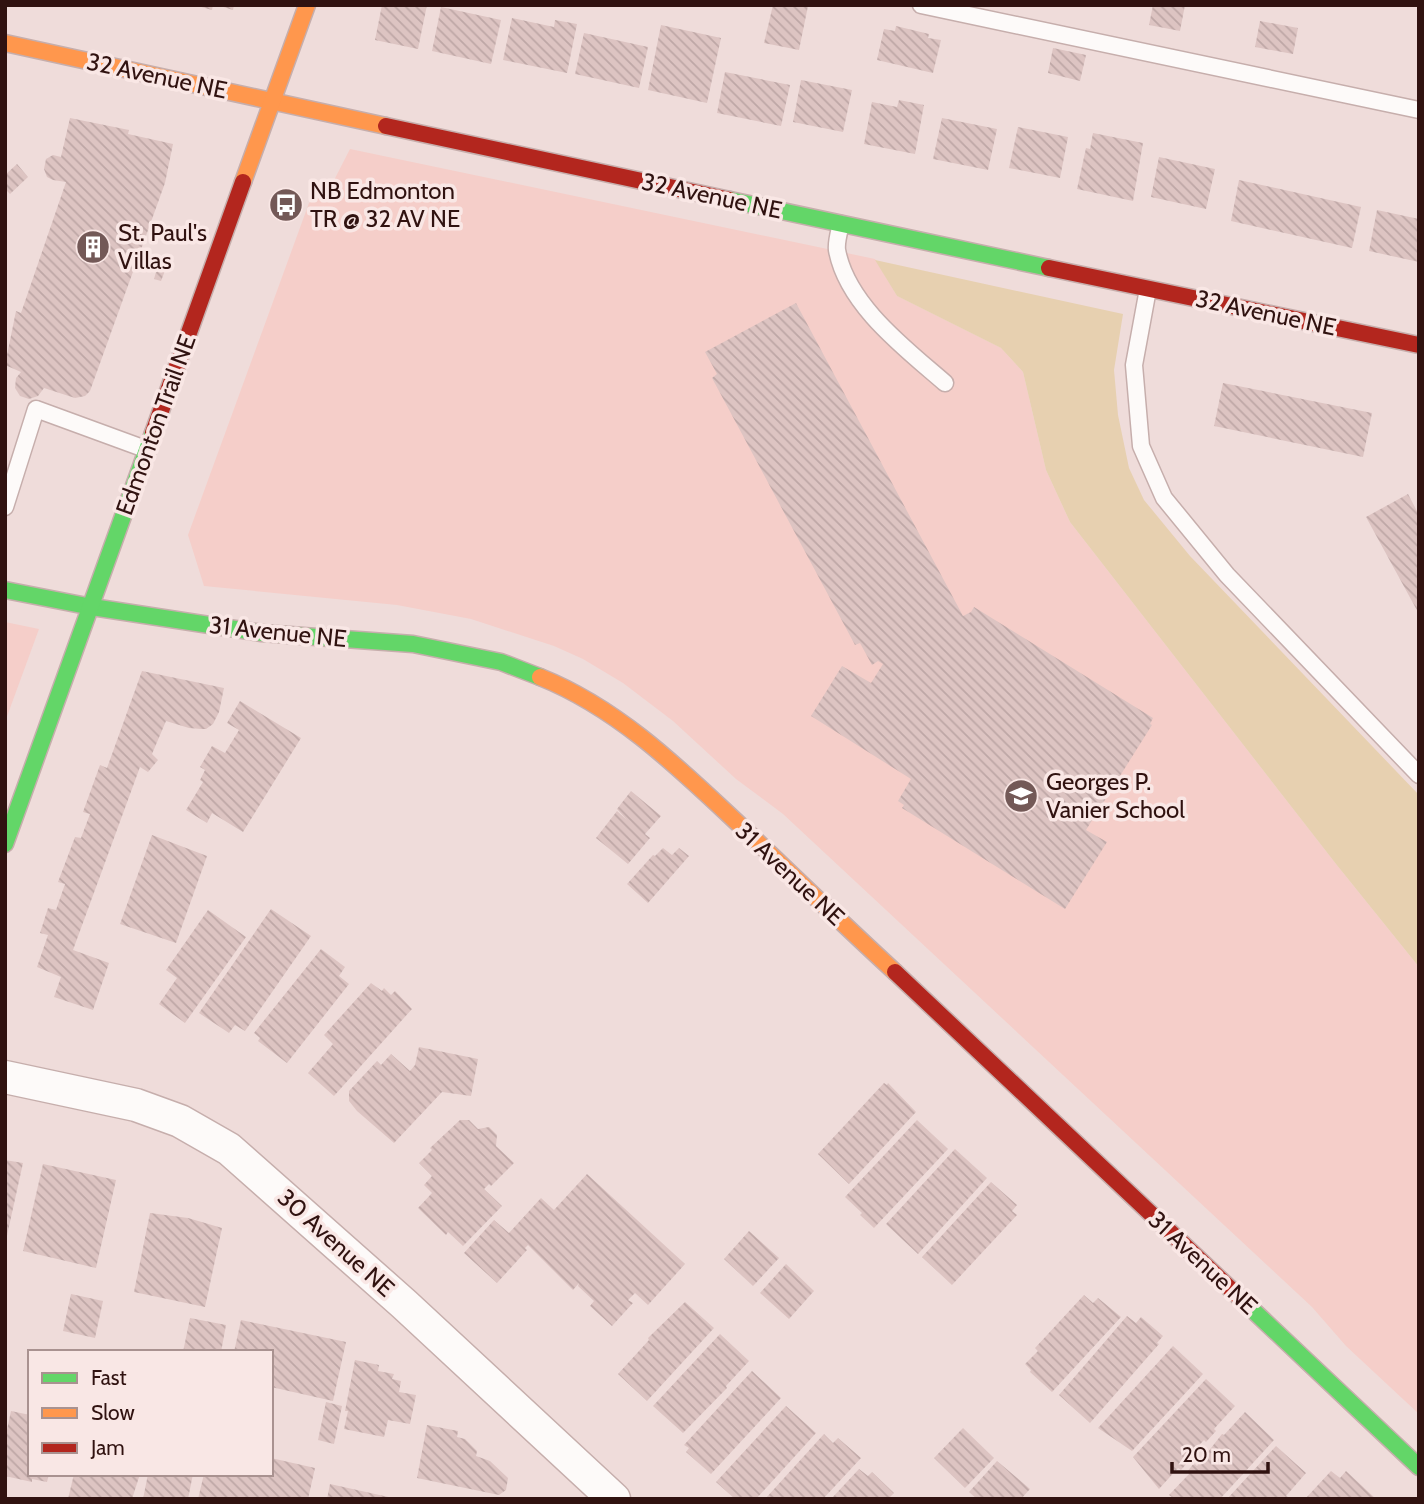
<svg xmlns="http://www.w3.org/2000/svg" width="1424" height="1504" font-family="Cabin,sans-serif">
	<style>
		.built { fill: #f5cec9 }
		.grass { fill: #e7d0b0 }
		.building { fill: url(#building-back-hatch) }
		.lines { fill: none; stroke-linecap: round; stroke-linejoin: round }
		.lane-casing { stroke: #c6aeac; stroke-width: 19 }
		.street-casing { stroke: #c6aeac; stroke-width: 35 }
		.fast-casing { stroke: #c6aeac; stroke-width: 19 }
		.slow-casing { stroke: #c6aeac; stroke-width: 19 }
		.jam-casing { stroke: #c6aeac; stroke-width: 19 }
		.lane { stroke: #fdfaf9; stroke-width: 16 }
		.street { stroke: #fdfaf9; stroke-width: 32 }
		.fast { stroke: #63d668; stroke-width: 16 }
		.slow { stroke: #ff974d; stroke-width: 16 }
		.jam { stroke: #b3261e; stroke-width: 16 }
		.labels { text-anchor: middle; stroke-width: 7; stroke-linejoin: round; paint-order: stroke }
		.street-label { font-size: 24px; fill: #301210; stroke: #f9e7e5 }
		.poi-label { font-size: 24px; fill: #301210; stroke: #f9e7e5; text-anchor: start }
	</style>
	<defs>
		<pattern id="building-back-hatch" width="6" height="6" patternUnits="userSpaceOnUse" patternTransform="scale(1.75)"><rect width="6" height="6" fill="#ddc4c2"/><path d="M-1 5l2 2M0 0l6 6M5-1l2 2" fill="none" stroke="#bea7a6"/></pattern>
	</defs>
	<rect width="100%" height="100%" fill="#efdcda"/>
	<g class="built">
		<path d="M350,149L875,259L897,296L1001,348L1023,372L1046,470L1070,522L1336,864L1419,967V1414L1346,1346L1312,1307L783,814L736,779L673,721L623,683L583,659L554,646L471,619L397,605L204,586L188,535L309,203L330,188Z"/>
		<path d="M5,622L39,629L5,722Z"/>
	</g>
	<path class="grass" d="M875,260L1123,314L1114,370L1118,415L1129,468L1144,500L1190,556L1419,795V967L1336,864L1070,522L1046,470L1023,372L1001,348L897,296Z"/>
	<g class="building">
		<path d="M194,5H213L212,10Z"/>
		<path d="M217,5H234L233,10Z"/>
		<path d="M382,5H427L418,49L375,40Z"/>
		<path d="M773,5L808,6L799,50L764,43Z"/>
		<path d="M1153,5H1185L1180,31L1149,25Z"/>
		<path d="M441,7L501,20L491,64L432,51Z"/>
		<path d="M512,18L554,27L555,20L577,24L567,73L503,60Z"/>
		<path d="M1260,21L1298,28L1293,54L1255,47Z"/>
		<path d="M661,25L721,38L707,103L648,90Z"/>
		<path d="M896,26L929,34L928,38L941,40L933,73L877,60L884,29L895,31Z"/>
		<path d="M584,33L648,47L639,88L575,74Z"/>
		<path d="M1053,48L1086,55L1080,81L1048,73Z"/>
		<path d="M725,72L790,85L781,126L717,113Z"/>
		<path d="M801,80L852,90L843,132L793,122Z"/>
		<path d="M899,100L924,105L915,154L864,144L872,102L897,107Z"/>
		<path d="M70,118L129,130L128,134L173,144L165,183L90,391L85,396L75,398L44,388L38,396L29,399L20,396L15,388L16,378L21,372L5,365L16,311L21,313L66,182L53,180L47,177L44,169L46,159L53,155L61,157Z"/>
		<path d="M942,118L997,129L988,170L933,159Z"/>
		<path d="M1018,127L1068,137L1060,178L1009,168Z"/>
		<path d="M1093,133L1143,143L1133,201L1077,189L1086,148L1090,149Z"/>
		<path d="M1159,157L1215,169L1206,209L1151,197Z"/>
		<path d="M17,164L28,177L10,194L5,189V175Z"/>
		<path d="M1239,180L1361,207L1352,248L1231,221Z"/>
		<path d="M1377,210L1419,219V262L1369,251Z"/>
		<path d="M158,265L166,268L161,281L154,279Z"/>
		<path d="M796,303L963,616L971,612L974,607L1153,718L1150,724L1152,725L1086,830L1107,842L1065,909L902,808L904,805L898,801L911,779L811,716L842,666L871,683L883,664L878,661L872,665L860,643L855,645L712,378L717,374L705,352Z"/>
		<path d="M1223,383L1372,413L1363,457L1214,426Z"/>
		<path d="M1408,494L1419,515V614L1366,517Z"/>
		<path d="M142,671L224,688L219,712L213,724L206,729H201L189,728L166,721L152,754L158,760L148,772L140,767L73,950L109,963L93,1010L54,997L61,977L37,967L48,935L40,933L48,908L56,910L65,884L58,882L75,837L81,838L90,814L83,812L100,765L107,768Z"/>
		<path d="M240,701L301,738L243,832L212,813L207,823L186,810L203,782L200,780L205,770L200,767L212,746L225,753L239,730L227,723Z"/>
		<path d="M631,791L661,816L645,834L650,838L628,864L596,838L617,811L627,820L617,809Z"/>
		<path d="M152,835L207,856L176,943L120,924Z"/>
		<path d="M663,848L672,855L679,848L689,856L648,903L627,884L653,855L655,856Z"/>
		<path d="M271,909L311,936L245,1031L235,1025L229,1033L199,1013Z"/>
		<path d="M208,910L246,937L185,1023L159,1004L177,978L166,970Z"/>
		<path d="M321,949L345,967L339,976L349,984L287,1063L258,1041L260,1038L254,1033Z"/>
		<path d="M371,983L382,991L384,988L391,995L395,991L412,1009L334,1096L308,1073L333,1044L324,1035Z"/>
		<path d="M419,1047L478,1059L471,1096L442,1092L394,1143L357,1111L349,1101V1091L377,1061L381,1065L391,1054L410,1071L415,1065Z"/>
		<path d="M884,1083L887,1085L888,1083L916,1112L849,1184L818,1154Z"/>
		<path d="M460,1120H469L478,1129L489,1127L497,1135L496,1146L514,1163L491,1186L489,1184L484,1189L502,1206L463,1246L448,1232L446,1235L418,1208L432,1193L424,1185L432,1176L419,1163L432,1150L430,1148Z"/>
		<path d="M917,1120L948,1149L874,1228L860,1215L862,1213L845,1197Z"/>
		<path d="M955,1149L987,1178L918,1254L886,1224Z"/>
		<path d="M5,1160L23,1163L6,1240H5Z"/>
		<path d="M43,1164L116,1180L96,1268L23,1251Z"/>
		<path d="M587,1174L685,1264L648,1305L635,1293L628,1300L633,1303L612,1326L590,1306L594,1301L578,1286L579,1283L573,1290L528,1245L525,1248L527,1250L497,1283L464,1253L494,1220L509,1233L541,1198L554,1210Z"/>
		<path d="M991,1182L1017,1205L1012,1211L1017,1215L952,1285L922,1257Z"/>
		<path d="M150,1213L188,1218L222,1228L205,1307L134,1292Z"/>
		<path d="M749,1231L779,1258L753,1286L724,1259Z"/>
		<path d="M786,1264L814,1291L789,1319L760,1293Z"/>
		<path d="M71,1294L103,1301L95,1338L63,1331Z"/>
		<path d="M1084,1295L1093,1303L1098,1298L1121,1317L1052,1392L1030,1372L1031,1370L1025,1364L1038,1351L1035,1348Z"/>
		<path d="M685,1302L714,1328L647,1401L618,1374L649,1340L648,1338Z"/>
		<path d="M1127,1316L1136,1323L1141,1317L1163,1336L1157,1343L1159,1344L1090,1423L1059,1395Z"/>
		<path d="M190,1318L226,1325L221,1352H183Z"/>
		<path d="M241,1320L346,1342L333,1401L271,1387V1352H234Z"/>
		<path d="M720,1334L749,1361L726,1386L727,1388L683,1433L653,1406Z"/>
		<path d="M1173,1346L1203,1374L1132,1451L1098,1428Z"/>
		<path d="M355,1360L379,1365L378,1371L394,1374L392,1379L401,1381L399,1392L416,1395L410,1424L388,1420L384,1437L344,1429L348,1411H345Z"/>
		<path d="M752,1371L781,1398L711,1474L686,1452L689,1448L684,1445Z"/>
		<path d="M1206,1379L1235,1406L1214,1429L1216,1431L1206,1442L1204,1440L1186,1459L1188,1462L1181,1470L1178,1468L1159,1489L1133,1457Z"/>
		<path d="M326,1402L342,1406L334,1444L318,1440Z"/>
		<path d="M786,1406L816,1433L756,1499H735L716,1482Z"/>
		<path d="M11,1411L30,1415V1474H49L47,1482L32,1479V1482L5,1476V1439Z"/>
		<path d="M1245,1412L1274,1440L1220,1499H1175L1169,1495L1189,1474L1187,1472L1194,1463L1197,1466L1222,1434L1224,1435Z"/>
		<path d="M427,1425L458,1431L457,1437L465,1439L477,1451L476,1456L490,1461L508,1478L506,1490L499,1495L417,1478Z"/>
		<path d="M963,1428L994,1458L965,1488L934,1458Z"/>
		<path d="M824,1434L833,1443L838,1438L861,1458L823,1499H765Z"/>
		<path d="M1276,1446L1306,1473L1286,1496L1288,1497L1227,1499Z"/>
		<path d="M271,1458L315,1468L308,1499H198L204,1474H271Z"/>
		<path d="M997,1461L1030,1489L1021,1499H977L969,1492Z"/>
		<path d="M859,1469L868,1476L872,1472L894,1493L888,1499H831Z"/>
		<path d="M1331,1471L1340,1478L1346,1471L1376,1499H1305Z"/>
		<path d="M74,1474H140L132,1499H68Z"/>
		<path d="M148,1474H193L188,1499H143Z"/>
		<path d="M330,1484L393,1498V1499H327Z"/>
	</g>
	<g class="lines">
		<g class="lane-casing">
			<g id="lane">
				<path d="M921,5L1419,110"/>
				<path d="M841,224C839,232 836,242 837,250C847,305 906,349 945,383"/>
				<path d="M1148,289L1134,365L1141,446L1164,498L1227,575L1419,775"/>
				<path d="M5,507L36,409L148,450"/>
			</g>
		</g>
		<g class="street-casing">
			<path id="street" d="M5,1077L136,1105L180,1121L229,1149L404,1304L614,1499"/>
		</g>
		<g class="fast-casing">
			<g id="fast">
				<path d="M730,200L1049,268"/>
				<path d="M5,590L92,607L262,633L413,644L501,662L540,677"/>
				<path d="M5,844L153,433"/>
				<path d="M1239,1297L1419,1467"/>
			</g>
		</g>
		<g class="slow-casing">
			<g id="slow">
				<path d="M5,43L386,126"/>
				<path d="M243,182L307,5"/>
				<path d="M540,677C620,709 682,771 744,829C794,877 844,925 895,972"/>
			</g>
		</g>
		<g class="jam-casing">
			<g id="jam">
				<path d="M386,126L730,200"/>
				<path d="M1049,268L1419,345"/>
				<path d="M153,433L243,182"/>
				<path d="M895,972L1239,1297"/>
			</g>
		</g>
		<use href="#lane" class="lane"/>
		<use href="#street" class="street"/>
		<use href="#fast" class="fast"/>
		<use href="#slow" class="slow"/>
		<use href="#jam" class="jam"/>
	</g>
	<defs>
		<g id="bus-disc" transform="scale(1.75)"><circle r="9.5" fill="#735957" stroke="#f9e7e5"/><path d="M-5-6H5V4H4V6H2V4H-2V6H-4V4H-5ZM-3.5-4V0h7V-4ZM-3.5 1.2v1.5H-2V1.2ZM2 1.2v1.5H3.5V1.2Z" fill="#fff"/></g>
		<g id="building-disc" transform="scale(1.75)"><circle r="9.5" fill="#735957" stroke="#f9e7e5"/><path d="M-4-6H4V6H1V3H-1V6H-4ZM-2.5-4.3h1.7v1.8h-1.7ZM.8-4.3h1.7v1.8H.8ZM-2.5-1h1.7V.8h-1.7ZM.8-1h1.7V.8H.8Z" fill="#fff"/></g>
		<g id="school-disc" transform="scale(1.75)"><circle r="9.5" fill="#735957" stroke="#f9e7e5"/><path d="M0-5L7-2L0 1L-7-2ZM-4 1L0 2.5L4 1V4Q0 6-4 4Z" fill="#fff"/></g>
	</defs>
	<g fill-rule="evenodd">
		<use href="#bus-disc" x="286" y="205"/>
		<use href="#building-disc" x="93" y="247"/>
		<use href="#school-disc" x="1021" y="796"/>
	</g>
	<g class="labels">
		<g class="street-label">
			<text transform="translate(157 76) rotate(12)" y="8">32 Avenue NE</text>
			<text transform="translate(712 196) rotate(12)" y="8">32 Avenue NE</text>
			<text transform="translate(1266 313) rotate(12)" y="8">32 Avenue NE</text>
			<text transform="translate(156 425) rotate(-70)" y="8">Edmonton Trail NE</text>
			<text transform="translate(278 632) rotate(6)" y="8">31 Avenue NE</text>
			<text transform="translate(790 874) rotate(43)" y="8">31 Avenue NE</text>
			<text transform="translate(336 1243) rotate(42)" y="8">30 Avenue NE</text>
			<text transform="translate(1203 1263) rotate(43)" y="8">31 Avenue NE</text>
		</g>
		<g class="poi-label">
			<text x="310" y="199">NB Edmonton<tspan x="310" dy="28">TR @ 32 AV NE</tspan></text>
			<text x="118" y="241">St. Paul's<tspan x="118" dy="28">Villas</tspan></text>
			<text x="1046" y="790">Georges P.<tspan x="1046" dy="28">Vanier School</tspan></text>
		</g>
	</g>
	<rect width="1424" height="1504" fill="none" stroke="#301210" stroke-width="14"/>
	<rect x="28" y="1350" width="245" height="126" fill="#f9e7e5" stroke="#a99290" stroke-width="2"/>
	<rect x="42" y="1373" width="35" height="10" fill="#63d668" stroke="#a99290" stroke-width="2"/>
	<text x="91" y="1385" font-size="21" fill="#301210">Fast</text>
	<rect x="42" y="1408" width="35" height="10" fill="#ff974d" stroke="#a99290" stroke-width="2"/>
	<text x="91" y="1420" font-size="21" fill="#301210">Slow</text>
	<rect x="42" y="1443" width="35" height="10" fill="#b3261e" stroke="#a99290" stroke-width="2"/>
	<text x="91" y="1455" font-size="21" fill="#301210">Jam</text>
	<path d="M1172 1462v10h96v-10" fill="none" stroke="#301210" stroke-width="3.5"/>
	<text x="1182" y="1462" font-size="21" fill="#301210" stroke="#f9e7e5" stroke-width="5" paint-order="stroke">20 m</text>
</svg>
